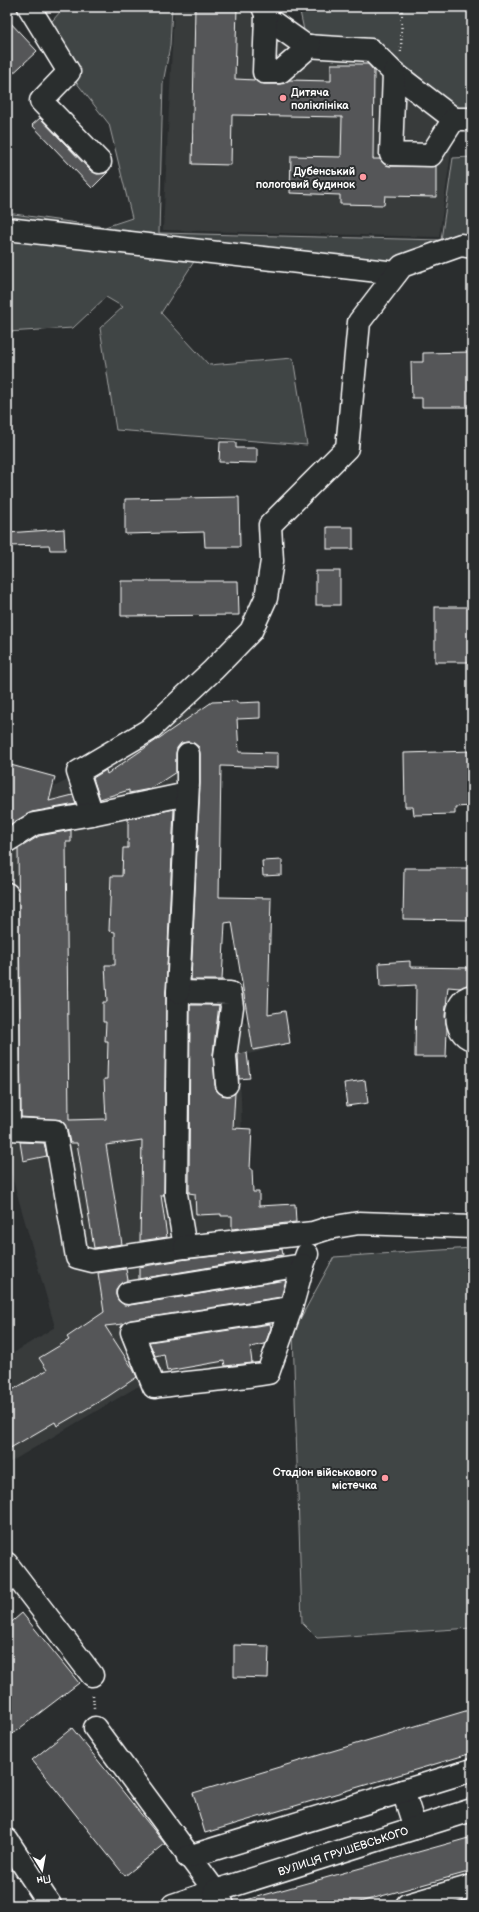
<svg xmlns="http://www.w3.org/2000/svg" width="479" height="1912" font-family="'Balsamiq Sans',sans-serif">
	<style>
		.built { fill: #373a3b }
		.green { fill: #414445; stroke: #a0a2a2 }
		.building { fill: #555758; stroke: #fff }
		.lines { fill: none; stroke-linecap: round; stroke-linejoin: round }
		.minor-casing { stroke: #fff; stroke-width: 25 }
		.path { stroke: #fff; stroke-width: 2.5; stroke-dasharray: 1 3; stroke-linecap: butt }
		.minor { stroke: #2a2d2e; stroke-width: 22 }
		.poi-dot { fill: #ff9aa2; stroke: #2a2d2e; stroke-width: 1.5 }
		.labels { text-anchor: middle; stroke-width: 4; stroke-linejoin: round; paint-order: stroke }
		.poi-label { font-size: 11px; font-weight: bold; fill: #fff; stroke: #2a2d2e; text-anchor: end }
		.street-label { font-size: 11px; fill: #fff; stroke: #2a2d2e }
	</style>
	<rect width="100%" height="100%" fill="#2a2d2e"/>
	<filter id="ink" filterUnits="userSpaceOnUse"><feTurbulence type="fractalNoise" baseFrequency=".025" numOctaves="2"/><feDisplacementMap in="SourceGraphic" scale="8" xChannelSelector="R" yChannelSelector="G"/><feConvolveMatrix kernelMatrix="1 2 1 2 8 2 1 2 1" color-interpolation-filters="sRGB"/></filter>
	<g filter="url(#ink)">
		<g class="built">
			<path d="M174,7H283L288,22L310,44L381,46L457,109L439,237L163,230Z"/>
			<path d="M227,707L213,739L208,992L235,1021L267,1023L272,1048L237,1057L241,1096L243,1208L283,1207L275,1301L263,1305L260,1373L211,1372L137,1387L7,1464V1357L55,1327L7,1159V771L50,789L166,730V709Z"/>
		</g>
		<g class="green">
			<path d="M77,7H172L170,46L163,83L159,233L441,240L453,158L472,157V240L382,265L204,246L161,313L209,365L293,358L307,445L116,430L100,328L123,307L106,297L73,328L7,332V213L105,227L132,218L109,124L69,73L44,30L61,11Z"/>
			<path d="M299,7H472V111H461L381,46L307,44Z"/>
			<path d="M472,1248V1628L317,1638L302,1623L293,1332L334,1257Z"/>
		</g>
		<g class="building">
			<path d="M195,7H237L235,79L255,80L264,84H280L289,80L331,81V64H368L374,71L373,159H380L384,164L391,166H436V197L385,196L384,205L340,204V195L290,193L291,156L341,157L342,117L232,115L231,165L192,164Z"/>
			<path d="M7,19L37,51L7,79Z"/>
			<path d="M40,118L91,171L97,174L108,172L92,188L32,125Z"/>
			<path d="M472,352V407H422V398H412L411,362H423V353Z"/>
			<path d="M220,442H236V448H257V463L219,462Z"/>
			<path d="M239,497L240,547H205L204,532L125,534V499Z"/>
			<rect x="327" y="527" width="26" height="22"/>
			<path d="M64,529L65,550H50L49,545L7,546V533Z"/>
			<rect x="316" y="571" width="24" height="34"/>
			<path d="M121,581H238L239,615L121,616Z"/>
			<rect x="435" y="607" width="37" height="55"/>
			<path d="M237,701V703L260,702V718L237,719L239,752L278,753V768L221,766L219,897L271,898L268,1014L285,1011L290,1043L253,1050L232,922L225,923L222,980H191L200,784V754L199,747L194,743L188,742L181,743L177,748L176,754V772L150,789L129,793V790L100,799L93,778L106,770L107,774L212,702Z"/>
			<path d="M472,751V806L455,807V814L414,815L413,807H405L404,753Z"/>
			<path d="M7,764L55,777L49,801L73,795L76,804L32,812L7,826Z"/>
			<path d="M174,809L166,991L164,1195H161L167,1237L140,1241L142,1140L106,1145L122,1244L94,1248L77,1143H70L67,1129L61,1120L21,1117L18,849L39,836L71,830V842H66L69,1120L106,1119L104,1079H107L108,1041H105L106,1022H103V1002H107L105,965H115V932L109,931L111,876H122L123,848H128V819Z"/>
			<path d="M282,860V875L263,876L262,861Z"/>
			<path d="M404,868H472V920L403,919Z"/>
			<path d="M410,961V967L472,968V984L460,988L448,987L445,1016L447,1029L446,1057H415L416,985L380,987L379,963Z"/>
			<path d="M190,1005H219L213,1054L215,1085L217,1091L222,1095L228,1096L235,1093L233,1128L252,1129L250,1169H252L253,1192H259V1206L295,1204L296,1222L232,1229V1216H221V1214L196,1215L195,1194L189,1193Z"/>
			<path d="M247,1053L250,1078L239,1079L238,1054Z"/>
			<path d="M365,1080L368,1103L347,1106L344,1083Z"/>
			<path d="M20,1142L44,1143L47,1156L23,1161Z"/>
			<path d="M282,1249L283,1255L139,1279V1267L187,1259Z"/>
			<path d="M126,1269L128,1280L120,1284L116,1289V1295L119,1301L124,1305H130L286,1280L281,1297L130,1320L123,1324L105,1326L133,1369L137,1377L107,1397L57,1426L55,1422L7,1450V1393L47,1370L39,1358L69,1340L67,1337L104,1312L98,1273Z"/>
			<path d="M270,1324L271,1328L265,1344L250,1347L252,1363L225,1366L224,1361L167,1371L164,1354L155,1356L149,1342Z"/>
			<path d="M22,1613L79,1683L7,1738V1626Z"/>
			<path d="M234,1645L269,1646L268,1678L234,1677Z"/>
			<path d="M472,1709V1753L205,1833L193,1793Z"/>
			<path d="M72,1728L165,1844L125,1876L32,1760Z"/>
			<path d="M472,1837V1871L349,1905H246V1900Z"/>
		</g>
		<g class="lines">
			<g class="minor-casing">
				<g id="minor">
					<path d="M29,7L69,72L41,101L100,162"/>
					<path d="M263,7L268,19L306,46L371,50L394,73L454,119H472"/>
					<path d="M266,16L264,72H280L310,46"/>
					<path d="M394,73L391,154L431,155L454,119"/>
					<path d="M7,229L396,273"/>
					<path d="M92,814L78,772L149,730L213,670L251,631L266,598L272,561L270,525L347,448L359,322L402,266L461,245L472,247"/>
					<path d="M7,841L34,824L92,814L187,794"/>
					<path d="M7,894L9,1129L55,1131L77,1257L93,1261L185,1247L176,1194L178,992L230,993L232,1007L225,1056L227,1084"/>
					<path d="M178,992L188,783V754"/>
					<path d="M472,996C452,1000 453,1034 472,1039"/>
					<path d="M185,1247L313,1233L329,1228L359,1223L472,1227"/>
					<path d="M128,1293L303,1265L307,1254"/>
					<path d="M291,1308L268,1373C230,1379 192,1382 154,1387L132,1332L291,1308L303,1265"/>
					<path d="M7,1564L92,1675"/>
					<path d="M95,1728L215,1891L173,1905"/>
					<path d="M403,1791L415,1828"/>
					<path d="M7,1840L50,1905"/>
					<path d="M188,1857L472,1770"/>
					<path d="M223,1905L215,1891L472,1810"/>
					<path d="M407,1905L472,1886"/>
				</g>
			</g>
			<g class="path">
				<path d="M401,52L402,7"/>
				<path d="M93,1695L94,1708"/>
			</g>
			<use href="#minor" class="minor"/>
		</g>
	</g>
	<g class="poi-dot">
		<circle cx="283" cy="98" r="4"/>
		<circle cx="363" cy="177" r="4"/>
		<circle cx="385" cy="1478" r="4"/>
	</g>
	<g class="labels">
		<g class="poi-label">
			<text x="291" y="96" text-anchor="start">Дитяча<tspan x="291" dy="13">поліклініка</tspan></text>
			<text x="355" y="175">Дубенський<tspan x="355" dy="13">пологовий будинок</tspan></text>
			<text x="377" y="1476">Стадіон військового<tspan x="377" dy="13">містечка</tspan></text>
		</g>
		<g class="street-label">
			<text transform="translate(343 1851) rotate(-18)" y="4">ВУЛИЦЯ ГРУШЕВСЬКОГО</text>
		</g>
	</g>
	<rect width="479" height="1912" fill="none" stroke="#2a2d2e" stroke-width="24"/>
	<rect x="12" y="12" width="455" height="1888" fill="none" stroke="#fff" stroke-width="1.5" filter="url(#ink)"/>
	<g transform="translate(42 1870) rotate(169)" stroke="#2a2d2e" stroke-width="3" paint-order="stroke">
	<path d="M0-3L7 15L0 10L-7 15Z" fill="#ffffff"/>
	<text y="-6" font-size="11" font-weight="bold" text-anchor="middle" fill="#ffffff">Пн</text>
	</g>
</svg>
